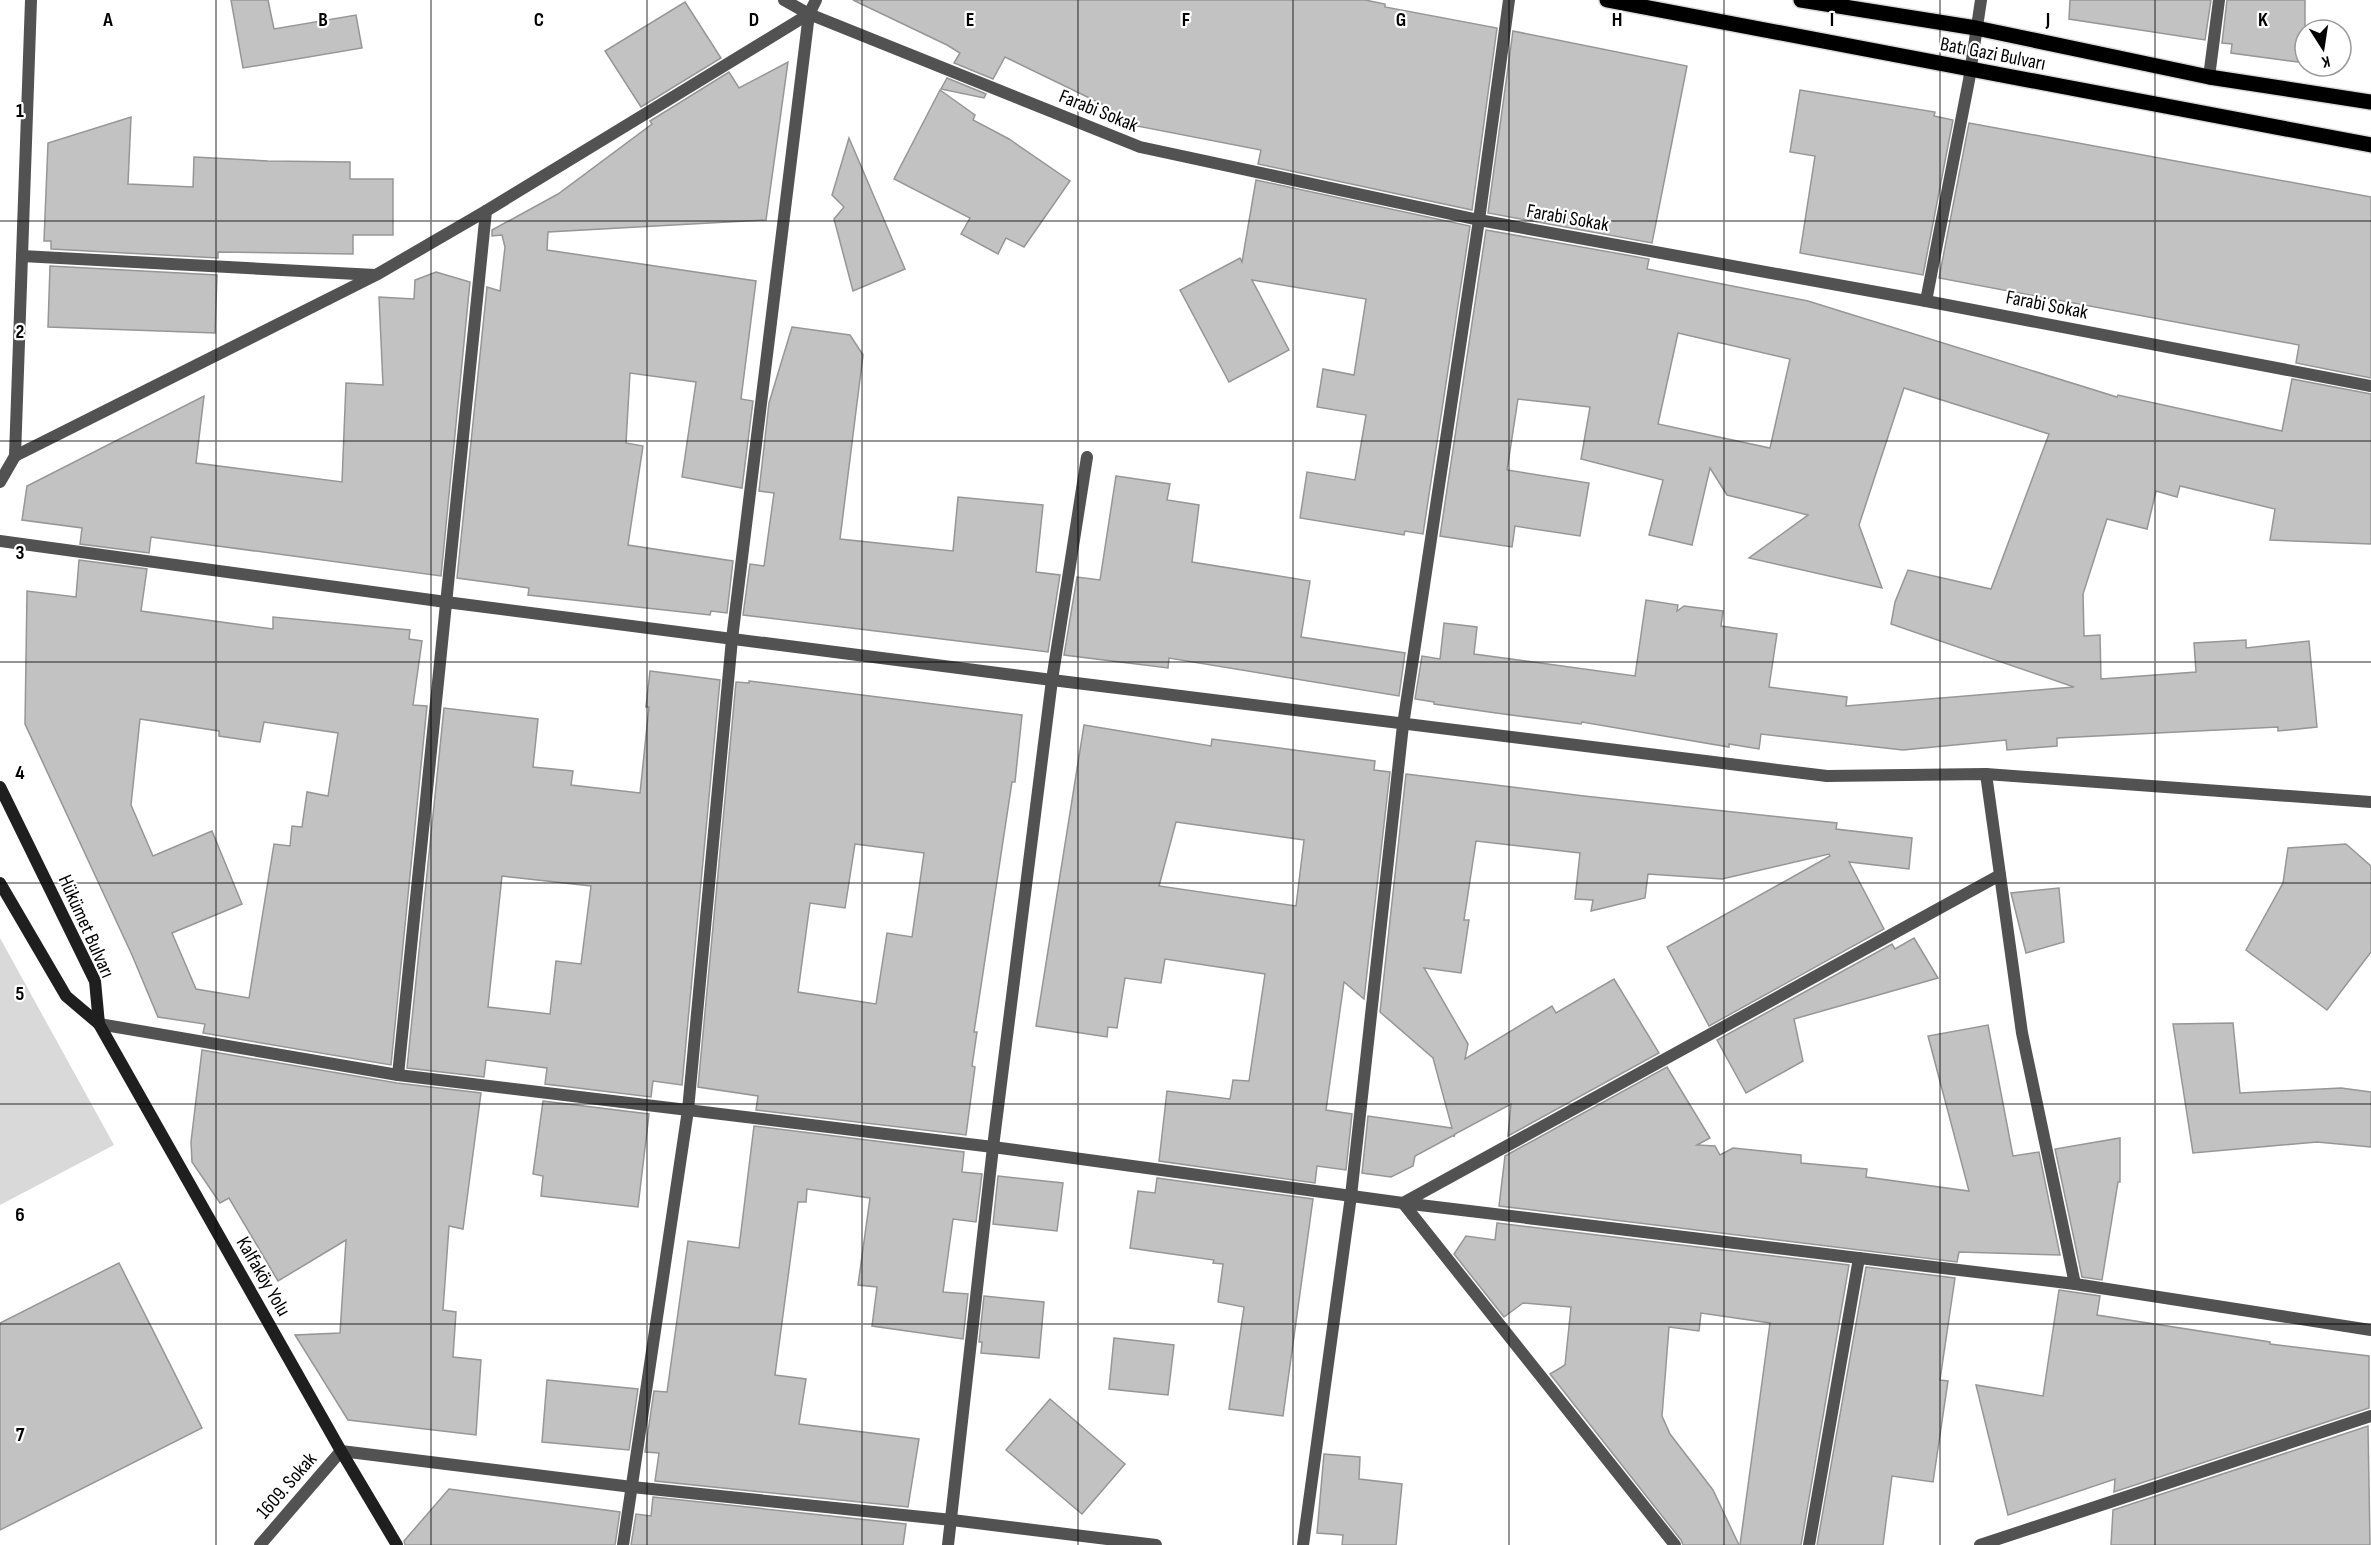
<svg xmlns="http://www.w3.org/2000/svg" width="2371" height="1545" font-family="'Sofia Sans Condensed',sans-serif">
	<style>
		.green { fill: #d9d9d9 }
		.building { fill: #c2c2c2; stroke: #969696; stroke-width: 1.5; fill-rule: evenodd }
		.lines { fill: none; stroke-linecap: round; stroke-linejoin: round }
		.primary-casing { stroke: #dbdbdb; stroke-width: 18 }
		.minor { stroke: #525252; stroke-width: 12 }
		.tertiary { stroke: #525252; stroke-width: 12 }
		.secondary { stroke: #1f1f1f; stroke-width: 12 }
		.primary { stroke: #000; stroke-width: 15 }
		.grid { fill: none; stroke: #000; stroke-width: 1.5; stroke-opacity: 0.55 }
		.labels { text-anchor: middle; stroke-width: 4.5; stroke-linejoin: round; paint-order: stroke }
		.street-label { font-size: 20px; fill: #000; stroke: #fff }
		.grid-label { font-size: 20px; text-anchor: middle; font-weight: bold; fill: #000; stroke: #fff; stroke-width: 4.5; stroke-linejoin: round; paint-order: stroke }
	</style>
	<rect width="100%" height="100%" fill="#fff"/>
	<path class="green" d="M0,938L114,1145L0,1205Z"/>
	<g class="building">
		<path d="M231,0H268L274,29L356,15L362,48L243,68Z"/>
		<path d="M853,0H1365L1385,4V7L1497,28L1472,210L1258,164L1261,150L1106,120L1108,107L1005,57L993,79L954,63L960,53L947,45Z"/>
		<path d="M2070,0H2211L2205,40L2069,19Z"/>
		<path d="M2227,0H2305V63L2231,53L2232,44L2222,43Z"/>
		<path d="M685,2L721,58L641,107L605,51Z"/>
		<path d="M1513,31L1687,66L1652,243L1488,213Z"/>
		<path d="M788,62L766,220L548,232L547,250L756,281L741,399L753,401L742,488L682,477L696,382L630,373L626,443L643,446L628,545L733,561L727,613L711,611L710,615L528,595L529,588L457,578L487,287L500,291L505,247L502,235L492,236V230L558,194L652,124L650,121L729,72L739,88Z"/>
		<path d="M947,78L986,94L984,98L941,89Z"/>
		<path d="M940,90L975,115L973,120L1009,139L1070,181L1024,247L1006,238L998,254L961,234L970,218L894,179Z"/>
		<path d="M1800,90L1935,112L1934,116L1953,120L1923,275L1800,253L1815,156L1790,152Z"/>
		<path d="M131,117L128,184L193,187L194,157L268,161L350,162V179H393V235H353V254L218,252V258L51,249V241H44L48,143Z"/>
		<path d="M1969,123L2371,197V378L2296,363L2299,345L1939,278Z"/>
		<path d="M849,138L905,269L853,291L834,219L844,207L832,195Z"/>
		<path d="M1256,180L1470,226L1423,534L1405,531L1404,535L1300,518L1307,472L1355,480L1366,415L1317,407L1323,369L1354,375L1366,299L1252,280L1289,350L1229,382L1180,290L1240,258L1242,262Z"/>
		<path d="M1486,230L1649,259L1647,269L1808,301L2117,397L2118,395L2282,431L2292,379L2371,394V544L2270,540L2275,509L2180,486L2177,497L2156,491L2147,529L2107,519L2083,594L2084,636L2100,635L2101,679L2196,672L2194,643L2246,640V648L2309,641L2317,727L2278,731V727L2057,738V746L2007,750L2006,740L1903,750L1761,734L1759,749L1729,744V747L1582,722L1581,724L1496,713L1434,704V702L1415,699L1422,656L1440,659L1444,623L1477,627L1474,654L1635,676L1646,600L1678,605L1677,611L1684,606L1723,611L1721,626L1777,634L1769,687L1847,697L1846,706L2074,687L1891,624L1895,602L1908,570L1991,589L2049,434L1904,388L1859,525L1882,588L1749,558L1808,515L1727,495L1710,468L1692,545L1649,535L1663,480L1581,459L1590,407L1518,399L1507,470L1589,483L1580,536L1515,526L1512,547L1440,536ZM1678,333L1790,359L1770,448L1658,424Z"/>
		<path d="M50,266L217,275L215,333L48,327Z"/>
		<path d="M436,272L470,282L441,576L151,537L149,553L80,544L82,528L22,520L27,486L204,396L196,463L342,482L346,383L383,385L379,297L414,299L415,280Z"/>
		<path d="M792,327L850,335L863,355L840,539L953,551L958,497L1043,505L1036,572L1060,575L1048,652L743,615L750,564L764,566L774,493L759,491L769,403Z"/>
		<path d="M1116,476L1170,484L1167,500L1199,505L1192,562L1310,581L1301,637L1405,653L1399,696L1169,658L1168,668L1064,655L1077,577L1100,580Z"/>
		<path d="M79,560L147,569L141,611L273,629V617L410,630L409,639L422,641L413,705L427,706L391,1065L203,1033L205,1024L158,1017L132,955L25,724L27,591L76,597ZM140,719L219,731V736L260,742L264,722L338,733L328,796L307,792L302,827L292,826L290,846L274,844L249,998L196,989L172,933L242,904L212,831L153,856L131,805Z"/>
		<path d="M650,671L720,680L682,1085L653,1081L651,1097L545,1084L547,1068L486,1060L484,1077L407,1068L444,708L538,719L533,767L573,771L571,785L640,793L649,707H646ZM502,876L591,886L581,964L556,961L550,1014L488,1007Z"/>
		<path d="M749,681L1022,715L1015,782H1012L974,1032H977L972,1066L975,1067L966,1135L756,1110L758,1096L698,1087L736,682L749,683ZM855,844L924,853L912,937L887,933L876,1004L798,992L810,903L845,908Z"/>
		<path d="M1084,725L1211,746L1212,739L1375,761L1374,770L1390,772L1364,999L1344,982L1326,1110L1352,1114L1346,1170L1317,1166L1315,1183L1159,1161L1167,1091L1230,1099L1233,1080L1249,1081L1265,974L1165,959L1161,983L1125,978L1117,1028L1108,1027L1107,1037L1036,1026ZM1176,822L1304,840L1296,906L1159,886Z"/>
		<path d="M1406,774L1584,796L1837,823L1836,829L1912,838L1909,869L1849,862L1884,929L1709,1026L1667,947L1830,856L1829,854L1722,879L1648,874L1645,898L1591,911L1593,900L1575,899L1580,853L1476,841L1464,920H1469L1461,973L1424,968L1468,1044L1465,1059L1552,1006L1556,1013L1614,979L1659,1053L1508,1136L1511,1104L1455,1134L1454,1137V1135L1415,1156L1413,1166L1391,1177L1362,1173L1368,1116L1452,1128L1433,1058L1380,1012Z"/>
		<path d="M2346,844L2371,866V952L2327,1010L2246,950L2283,883L2288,848Z"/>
		<path d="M2059,888L2064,942L2026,953L2011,893Z"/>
		<path d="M1914,938L1938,978L1794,1019L1803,1061L1746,1093L1717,1040L1892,944L1895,949Z"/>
		<path d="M2233,1023L2240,1093L2341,1088L2371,1092V1147L2317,1142L2193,1153L2173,1024Z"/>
		<path d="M1988,1025L2013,1156L2039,1152L2060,1255L1959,1252L1957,1262L1499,1206L1505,1156L1667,1067L1710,1138L1697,1145L1715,1146L1720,1155L1733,1148L1801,1155V1163L1867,1169L1866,1177L1969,1191L1928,1036Z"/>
		<path d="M202,1050L397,1083L481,1093L463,1229L449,1226L443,1310L456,1312L453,1357L481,1360L476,1435L348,1420L295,1335L340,1333L346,1240L278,1281L229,1198L220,1203L192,1162L191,1142Z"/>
		<path d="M543,1101L649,1114L638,1207L541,1196L543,1176L533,1174Z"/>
		<path d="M754,1126L964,1152L962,1172L982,1174L976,1222L953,1219L943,1292L968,1294L963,1339L872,1326L877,1287L858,1285L870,1198L807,1189L806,1202H798L775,1375L806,1379L799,1424L919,1439L908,1507L655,1481L659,1453L645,1452L654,1391L667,1392L688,1241L739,1248Z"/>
		<path d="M2120,1138V1182H2118L2102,1280L2082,1277L2055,1149Z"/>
		<path d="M998,1176L1063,1183L1057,1231L993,1224Z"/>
		<path d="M1157,1178L1313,1199L1283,1416L1229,1409L1244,1307L1218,1302L1223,1264L1213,1263L1214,1260L1130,1248L1138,1191L1155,1193Z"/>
		<path d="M1497,1223L1849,1265L1801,1545H1740L1770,1323L1701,1313L1699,1331L1669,1327L1662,1416L1670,1434L1713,1490L1739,1545H1683L1681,1540L1550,1374L1565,1365L1571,1307L1523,1303L1504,1317L1454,1254L1466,1236L1495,1240Z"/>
		<path d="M119,1263L202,1428L0,1530V1323Z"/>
		<path d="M1866,1267L1955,1278L1940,1380L1948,1381L1933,1482L1892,1476L1883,1545H1817Z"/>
		<path d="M2059,1290L2100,1296L2097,1315L2270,1342V1344L2369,1356V1408L2114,1492L2115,1479L2008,1515L1976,1385L2043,1396Z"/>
		<path d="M984,1296L1044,1302L1039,1358L981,1353L982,1342H979Z"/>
		<path d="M1114,1338L1174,1345L1168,1395L1109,1389Z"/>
		<path d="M547,1380L638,1389L629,1450L542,1442Z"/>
		<path d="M1050,1399L1125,1464L1082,1514L1006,1450Z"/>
		<path d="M2368,1426L2370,1545H2111L2113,1510Z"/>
		<path d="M1324,1454L1360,1457L1359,1479L1402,1484L1396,1545H1342L1343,1535L1317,1533Z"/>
		<path d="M449,1489L620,1512L615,1545H405L404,1541Z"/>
		<path d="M653,1497L906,1524L903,1545H631L636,1514L651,1516Z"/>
	</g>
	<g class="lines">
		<g class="primary-casing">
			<g id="primary">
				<path d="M1607,0L2371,145"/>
				<path d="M1801,0L1976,28L2209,77L2371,102"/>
			</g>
		</g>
		<g class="minor">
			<path d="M784,0L809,14L1140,147L1479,220L1926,301L2371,386"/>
			<path d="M2209,77L2219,0"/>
			<path d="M22,256L375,275"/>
			<path d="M1926,301L1969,80L1981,0"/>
			<path d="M15,456L376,275L486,211L809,14"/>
			<path d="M0,482L15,456L31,0"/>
			<path d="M1986,774L2022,1033L2075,1284"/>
			<path d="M99,1024L398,1075L993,1147L1403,1203L2075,1284L2371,1330"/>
			<path d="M398,1075L486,211"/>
			<path d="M260,1545L341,1451"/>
			<path d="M623,1545L688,1110L732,639L809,14L816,0"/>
			<path d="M948,1545L993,1147L1052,680L1087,457"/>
			<path d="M1675,1545L1403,1203L2000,875"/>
			<path d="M1809,1545L1859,1258"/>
			<path d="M1980,1545L2371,1416"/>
		</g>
		<g class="tertiary">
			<path d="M0,541L446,602L1052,680L1827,776L1986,774L2371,802"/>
			<path d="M341,1451L632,1487L952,1520L1156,1545"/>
			<path d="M1303,1545L1351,1196L1403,725L1479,220L1509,0"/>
		</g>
		<g class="secondary">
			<path d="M0,787L95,981L99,1024"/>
			<path d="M0,883L66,996L99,1024L341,1451L397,1545"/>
		</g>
		<use href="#primary" class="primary"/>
	</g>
	<path class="grid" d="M216,0V1545M431,0V1545M647,0V1545M862,0V1545M1078,0V1545M1293,0V1545M1509,0V1545M1724,0V1545M1940,0V1545M2155,0V1545M0,221H2371M0,441H2371M0,662H2371M0,883H2371M0,1104H2371M0,1324H2371"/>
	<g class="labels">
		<g class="street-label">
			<text transform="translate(1993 53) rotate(11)" y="7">Batı Gazi Bulvarı</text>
			<text transform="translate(1099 110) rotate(22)" y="7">Farabi Sokak</text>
			<text transform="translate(1568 217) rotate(10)" y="7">Farabi Sokak</text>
			<text transform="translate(2047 304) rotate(11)" y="7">Farabi Sokak</text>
			<text transform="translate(87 926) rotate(66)" y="7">Hükümet Bulvarı</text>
			<text transform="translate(264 1276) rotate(60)" y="7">Kalfaköy Yolu</text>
			<text transform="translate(286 1485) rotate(-49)" y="7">1609. Sokak</text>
		</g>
	</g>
	<g class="grid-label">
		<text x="108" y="26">A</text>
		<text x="323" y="26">B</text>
		<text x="539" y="26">C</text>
		<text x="754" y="26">D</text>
		<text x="970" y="26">E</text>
		<text x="1186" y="26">F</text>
		<text x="1401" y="26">G</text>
		<text x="1617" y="26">H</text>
		<text x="1832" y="26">I</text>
		<text x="2048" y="26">J</text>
		<text x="2263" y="26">K</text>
		<text x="20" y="117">1</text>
		<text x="20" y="338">2</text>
		<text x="20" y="559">3</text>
		<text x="20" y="779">4</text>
		<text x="20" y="1000">5</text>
		<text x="20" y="1221">6</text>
		<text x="20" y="1441">7</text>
	</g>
	<g transform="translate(2323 48) rotate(168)"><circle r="28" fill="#ffffff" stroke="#999999" stroke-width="1.5"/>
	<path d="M0-4.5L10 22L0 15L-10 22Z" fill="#000000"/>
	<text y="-9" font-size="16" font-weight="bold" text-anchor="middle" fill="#000000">K</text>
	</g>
</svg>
